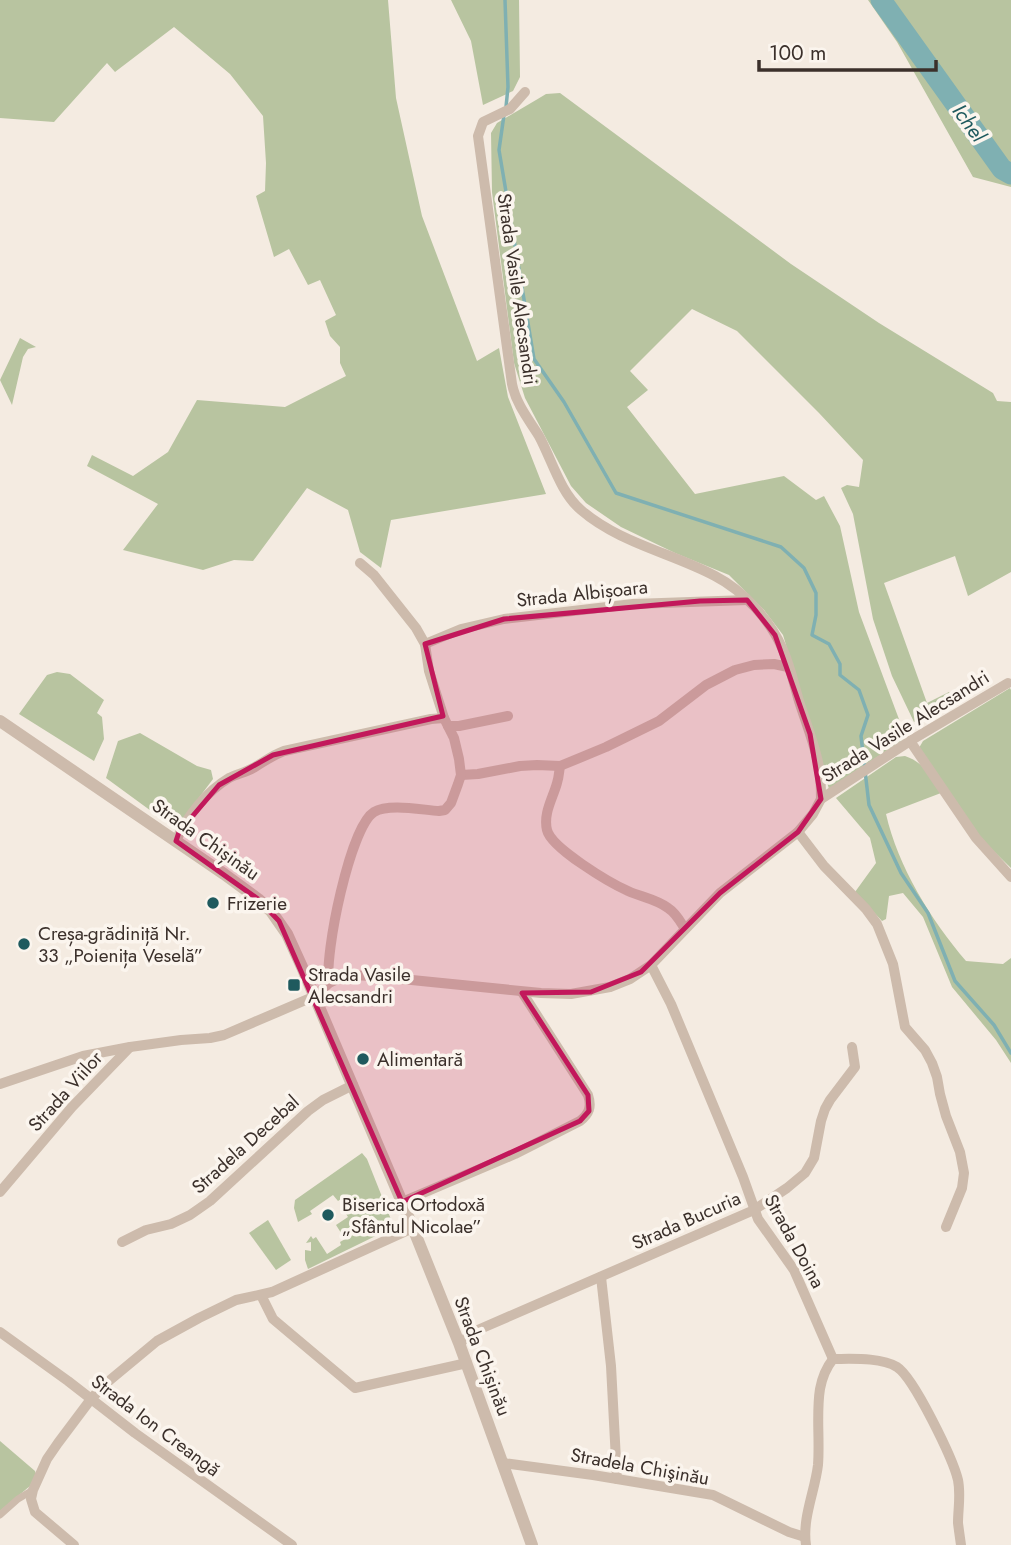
<svg xmlns="http://www.w3.org/2000/svg" width="1011" height="1545" font-family="Jost,sans-serif">
	<style>
		.green { fill: #b8c4a0 }
		.lines { fill: none; stroke-linecap: round; stroke-linejoin: round }
		.stream { stroke: #7fb0b2; stroke-width: 3.5 }
		.river { stroke: #7fb0b2; stroke-width: 21 }
		.pedestrian { stroke: #cdbbac; stroke-width: 7 }
		.minor { stroke: #cdbbac; stroke-width: 10 }
		.tertiary { stroke: #cdbbac; stroke-width: 12 }
		.marked { fill: #c2185b; fill-opacity: 0.2; stroke: #c2185b; stroke-width: 5; stroke-linejoin: round }
		.poi-dot { fill: #1f5a5e; stroke: #fbf5ee; stroke-width: 2.5 }
		.labels { text-anchor: middle; stroke-width: 7; stroke-linejoin: round; paint-order: stroke }
		.street-label { font-size: 19px; fill: #3b302b; stroke: #fbf5ee }
		.poi-label { font-size: 19px; fill: #3b302b; stroke: #fbf5ee; text-anchor: start }
		.water-label { font-size: 21px; font-style: italic; fill: #1f5a5e; stroke: #fbf5ee }
	</style>
	<rect width="100%" height="100%" fill="#f4ebe1"/>
	<g class="green">
		<path d="M0,0H388L396,98L422,216L477,361L499,348L508,397L546,494L391,520L381,568L360,552L348,510L307,488L253,561L234,560L203,570L123,550L158,504L87,466L92,455L133,476L168,452L197,400L285,407L346,376L340,363V347L330,336L325,321L336,315L320,280L308,285L289,249L274,257L256,196L265,191L266,163L263,116L230,74L174,27L115,72L107,63L54,122L0,118Z"/>
		<path d="M451,0H519L520,77L513,91L483,105L471,41Z"/>
		<path d="M868,0H1011V187L973,177L897,42Z"/>
		<path d="M560,93L791,264L879,323L993,393L997,401L1011,402V572L968,596L955,556L884,583L927,703L949,692L952,703L914,722L892,676L873,619L853,514L841,488L847,485L859,487L863,460L819,413L737,331L692,309L630,371L648,390L627,407L695,494L784,476L816,500L824,496L840,526L859,612L906,738L829,789L783,635L764,610L729,575L675,553L621,527L586,503L571,486L525,398L514,363L492,192L491,133L497,123L536,100L546,94Z"/>
		<path d="M20,338L36,347L28,349L23,357L12,405L0,380Z"/>
		<path d="M57,672L70,674L104,700L97,713L102,717L104,739L94,761L19,714L47,675Z"/>
		<path d="M1010,688L1011,690V868L980,838L919,748L923,741Z"/>
		<path d="M140,733L197,766L211,770L213,779L180,823L173,827L106,778L118,741Z"/>
		<path d="M905,756C925,763 930,776 941,793L886,814C898,867 931,920 966,961L1003,964L1011,958V1063L996,1040L952,987L923,917L903,893L889,896L886,919L882,921L855,892L876,863L870,838L836,798L896,757Z"/>
		<path d="M362,1153L367,1159L394,1227L308,1269L305,1260V1250L311,1251V1242L306,1243L311,1236L313,1239L316,1237L327,1254L341,1245L340,1242L354,1234L352,1231L343,1236L336,1225L348,1217L341,1206L348,1200L345,1196L338,1201L333,1195L310,1211L312,1214L298,1222L294,1208L295,1200Z"/>
		<path d="M268,1220L291,1260L276,1270L249,1233Z"/>
		<path d="M0,1441L35,1471L36,1474L30,1486L0,1511Z"/>
	</g>
	<g class="lines">
		<g class="stream">
			<path d="M505,0L508,87L506,107"/>
			<path d="M504,115L499,150L534,359L564,402L616,493L781,547L804,568L816,593V615L812,635L829,644L840,664V675L859,690L868,715L861,736L869,805L901,873L928,913L955,981L994,1025L1011,1053"/>
		</g>
		<path class="river" d="M881,0L1002,169L1011,174"/>
		<path class="pedestrian" d="M0,1515L18,1499L33,1490"/>
		<g class="minor">
			<path d="M525,92L510,109L483,122L478,136L512,384C516,404 529,420 539,436C552,460 560,492 581,510C619,543 672,553 715,576C744,591 771,621 783,650C790,666 794,684 799,701C806,723 815,745 819,767C821,778 821,789 821,799"/>
			<path d="M425,644L461,629L504,619L633,604L747,600"/>
			<path d="M448,726H459L508,716"/>
			<path d="M910,741L976,838L1011,877"/>
			<path d="M560,766C559,772 559,777 557,783C553,798 543,813 547,830C551,848 610,883 628,891C641,897 656,899 668,908C676,913 680,921 685,929"/>
			<path d="M461,775L478,774L520,766L537,765L560,766L606,747L659,721L706,685L735,670L754,665L774,664L788,667"/>
			<path d="M798,832L824,866L866,909L877,924L893,964L905,1027L925,1050L932,1063L937,1077L940,1094L946,1116L960,1152L964,1173L962,1188L946,1227"/>
			<path d="M176,841C186,817 207,791 229,778C237,774 247,772 255,767C265,761 273,755 284,751L431,719L444,718"/>
			<path d="M651,965L671,1004L743,1177L758,1219L794,1270L833,1359"/>
			<path d="M329,983C324,955 350,827 374,812C389,803 422,810 439,811L445,810L451,803L458,784L461,775L459,759L454,738L444,718L429,671L425,644L416,628L374,575L360,563"/>
			<path d="M0,1084L83,1056L130,1047L181,1040L210,1038L224,1035L315,996L329,983L340,978L351,975L372,976L541,993L571,994L610,987L630,979L651,965L720,893L798,832L813,814L821,799L910,741L1008,683"/>
			<path d="M0,1192L72,1107L130,1047"/>
			<path d="M402,1202L515,1154L580,1121C589,1114 592,1107 588,1095L522,992"/>
			<path d="M122,1242L146,1230L171,1224L190,1215L210,1201L308,1111L323,1100L353,1085"/>
			<path d="M601,1277L611,1366L617,1479"/>
			<path d="M261,1295L273,1319L355,1388L467,1363"/>
			<path d="M0,1332L68,1381L135,1433L292,1545"/>
			<path d="M459,1343L480,1329L754,1210L787,1188L805,1173L814,1158L821,1121L825,1109L830,1100L855,1067L852,1047"/>
			<path d="M833,1359C851,1359 881,1357 897,1367C914,1378 953,1459 958,1480C961,1495 958,1509 958,1523C959,1531 960,1538 961,1545"/>
			<path d="M503,1463L593,1475L713,1495L789,1532L805,1537"/>
			<path d="M74,1545L35,1512L31,1499L33,1490L47,1459L58,1443L91,1399L104,1385L157,1341L199,1318L236,1300L272,1292L413,1228"/>
			<path d="M806,1545C802,1518 815,1491 818,1465C820,1439 816,1414 820,1389C822,1378 826,1368 833,1359"/>
		</g>
		<path class="tertiary" d="M0,721L224,874L258,899L271,911L287,934L302,967L413,1228L459,1343L532,1545"/>
	</g>
	<path class="marked" d="M747,600L775,635L810,734L821,799L798,832L720,893L641,972L591,992L522,993L588,1095L589,1111L580,1121L402,1202L279,921L258,899L176,841L179,832L219,785L273,755L443,716L425,644L504,619L700,601Z"/>
	<g class="poi-dot">
		<circle cx="213" cy="903" r="7"/>
		<circle cx="24" cy="944" r="7"/>
		<rect x="287" y="978" width="14" height="14" rx="3.5"/>
		<circle cx="363" cy="1059" r="7"/>
		<circle cx="328" cy="1215" r="7"/>
	</g>
	<g class="labels">
		<g class="street-label">
			<text transform="translate(518 289) rotate(82)" y="7">Strada Vasile Alecsandri</text>
			<text transform="translate(582 593) rotate(-6)" y="7">Strada Albișoara</text>
			<text transform="translate(905 726) rotate(-32)" y="7">Strada Vasile Alecsandri</text>
			<text transform="translate(206 839) rotate(35)" y="7">Strada Chișinău</text>
			<text transform="translate(65 1091) rotate(-48)" y="7">Strada Viilor</text>
			<text transform="translate(245 1144) rotate(-42)" y="7">Stradela Decebal</text>
			<text transform="translate(686 1220) rotate(-24)" y="7">Strada Bucuria</text>
			<text transform="translate(795 1241) rotate(61)" y="7">Strada Doina</text>
			<text transform="translate(483 1356) rotate(69)" y="7">Strada Chișinău</text>
			<text transform="translate(156 1425) rotate(37)" y="7">Strada Ion Creangă</text>
			<text transform="translate(640 1466) rotate(10)" y="7">Stradela Chişinău</text>
		</g>
		<g class="poi-label">
			<text x="227" y="910">Frizerie</text>
			<text x="38" y="940">Creșa-grădiniță Nr.<tspan x="38" dy="22">33 „Poienița Veselă”</tspan></text>
			<text x="308" y="981">Strada Vasile<tspan x="308" dy="22">Alecsandri</tspan></text>
			<text x="377" y="1066">Alimentară</text>
			<text x="342" y="1211">Biserica Ortodoxă<tspan x="342" dy="22">„Sfântul Nicolae”</tspan></text>
		</g>
		<g class="water-label">
			<text transform="translate(969 123) rotate(54)" y="7">Ichel</text>
		</g>
	</g>
	<path d="M759 60v10h177v-10" fill="none" stroke="#3b302b" stroke-width="3.5"/>
	<text x="769" y="60" font-size="21" fill="#3b302b" stroke="#fbf5ee" stroke-width="5" paint-order="stroke">100 m</text>
</svg>
